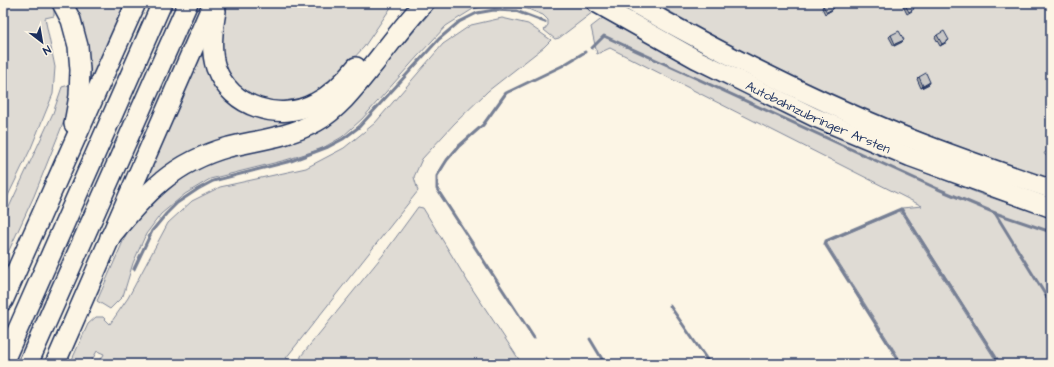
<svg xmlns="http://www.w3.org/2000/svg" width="1054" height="367" font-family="'Architects Daughter',sans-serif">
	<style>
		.green { fill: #dfdbd4; stroke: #7d8599 }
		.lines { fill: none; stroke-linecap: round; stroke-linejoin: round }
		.stream { stroke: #767f94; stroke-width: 3 }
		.trunk-casing { stroke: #1b2f5e; stroke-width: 21 }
		.motorway-casing { stroke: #1b2f5e; stroke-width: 22 }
		.trunk { stroke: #fcf5e5; stroke-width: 18 }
		.motorway { stroke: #fcf5e5; stroke-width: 19 }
		.wall { fill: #acabaa; stroke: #1b2f5e }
		.shaded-wall { fill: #8c8b8b; stroke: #1b2f5e }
		.building { fill: #c8c7c6; stroke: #1b2f5e }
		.labels { text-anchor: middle; stroke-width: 4; stroke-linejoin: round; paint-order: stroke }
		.street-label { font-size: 13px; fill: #1b2f5e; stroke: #fcf5e5 }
	</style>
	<rect width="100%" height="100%" fill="#fcf5e5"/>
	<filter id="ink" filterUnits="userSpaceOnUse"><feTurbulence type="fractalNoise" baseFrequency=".025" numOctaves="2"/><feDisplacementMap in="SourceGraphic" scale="8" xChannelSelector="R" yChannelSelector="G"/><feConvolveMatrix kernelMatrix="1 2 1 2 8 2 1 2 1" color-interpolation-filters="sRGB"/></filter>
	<g filter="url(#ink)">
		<g class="green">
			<path d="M3,3H53L54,5V16L45,18L55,67L53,94L31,148L3,206Z"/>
			<path d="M68,3H131L85,107Z"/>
			<path d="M229,3H394L364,47L339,74L319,93L296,104L275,107L255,98L234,85L224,64L221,42L225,13Z"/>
			<path d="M418,3L312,119L263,136L135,199L154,160L186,89L183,86L208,30L244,109L328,101Z"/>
			<path d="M438,3H579L593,12L559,38L555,39L544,30L548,25V20L543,15L528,9L499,3L473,9L446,26L417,57L362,119L342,137L321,149L286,160L210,179L185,194L161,214L146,234L133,263L123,296L110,309L97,301L128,230L165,186L210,161L255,151L366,88Z"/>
			<path d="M655,3H1051V149L1044,153L1045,155L1051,157V181C914,133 781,76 655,3Z"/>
			<path d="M604,17L769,105L877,154L983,195L1051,217V364H1001L902,208L922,206L610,48L597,54L591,27Z"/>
			<path d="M502,18L528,24L551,40L544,47L488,91L454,124L422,159L414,177L418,191L286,358L299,364H99L104,354L97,351L90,364H70L88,324L96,317H103L110,324L128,298L168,223L192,201L220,187L306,168L344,148L375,123L443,44L471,25Z"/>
			<path d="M69,85L72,91L64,121L34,196L5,259L7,261L3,272V220L53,113L62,87Z"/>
			<path d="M418,207L423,208L471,287L522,364H300L301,356L383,255Z"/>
			<path d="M900,211L998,364H903L827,244V242Z"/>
		</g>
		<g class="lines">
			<g class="stream">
				<path d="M592,48L604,36L938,189L995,213L1051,232"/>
				<path d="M901,209L826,241L825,244L901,364"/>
				<path d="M901,209L1000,364"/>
				<path d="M995,213L1051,304"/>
				<path d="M134,269L152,231L166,214L177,203L198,189L213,181L291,161L328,147L343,139L359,127L439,39L459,22L477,13L494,10L516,11L545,22"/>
				<path d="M670,306L710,364"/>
				<path d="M534,338L437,189V176L447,160L459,146L483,125L506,93L562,66L585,52"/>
				<path d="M590,339L605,364"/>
				<path d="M546,358L550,364"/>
			</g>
			<g class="trunk-casing">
				<g id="trunk">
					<path id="s1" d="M596,3L696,59L814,117L910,157L1051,208"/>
					<path d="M633,3C717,51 804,95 894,132C945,153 998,171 1051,189"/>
				</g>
			</g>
			<g class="motorway-casing">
				<g id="motorway">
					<path d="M62,3L71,20L78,46L80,70L79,96L74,124"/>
					<path d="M216,11C213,29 210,50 216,68C231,108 280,122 315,103C331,95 345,81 356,67"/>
					<path d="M110,237C146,194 171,163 229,147C258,140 289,137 316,122C339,109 357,85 374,64C390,44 406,22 424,3"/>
					<path d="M3,301L136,3"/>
					<path d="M3,363L162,3"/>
					<path d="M28,364L188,3"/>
					<path d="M55,364L213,3"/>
				</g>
			</g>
			<use href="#trunk" class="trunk"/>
			<use href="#motorway" class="motorway"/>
		</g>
		<g class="wall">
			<path d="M904,3L912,11L907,14L903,6Z"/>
			<path d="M823,6L834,8L832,10L825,14L822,8Z"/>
			<path d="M891,35L902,42L894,46L889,37Z"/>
			<path d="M937,35L947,42L940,46L935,37Z"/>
			<path d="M919,77L930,82L929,84L921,88L917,79Z"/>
		</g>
		<g class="shaded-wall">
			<path d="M834,8L832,10L825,14L827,12Z"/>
			<path d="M904,40L902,42L894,46L895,44Z"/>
			<path d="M949,40L947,42L940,46L942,44Z"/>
			<path d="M930,82L929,84L921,88L923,86Z"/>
		</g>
		<g class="building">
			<path d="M829,3H831L834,8L827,12L823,6Z"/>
			<path d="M904,3H910L914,9L909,12Z"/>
			<path d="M899,31L904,40L895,44L891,35Z"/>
			<path d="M944,31L949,40L942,44L937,35Z"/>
			<path d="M926,73L930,82L923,86L919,77Z"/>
		</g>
	</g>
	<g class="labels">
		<g class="street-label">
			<text dy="5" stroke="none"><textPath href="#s1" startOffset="250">Autobahnzubringer Arsten</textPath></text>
		</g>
	</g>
	<rect width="1054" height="367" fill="none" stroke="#fcf5e5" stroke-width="16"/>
	<rect x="8" y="8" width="1038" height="351" fill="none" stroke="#1b2f5e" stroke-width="1.5" filter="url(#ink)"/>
	<g transform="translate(42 42) rotate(149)" stroke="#fcf5e5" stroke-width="3" paint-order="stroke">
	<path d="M0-3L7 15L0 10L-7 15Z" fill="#1b2f5e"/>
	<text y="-6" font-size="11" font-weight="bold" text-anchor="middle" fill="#1b2f5e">N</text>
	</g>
</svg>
